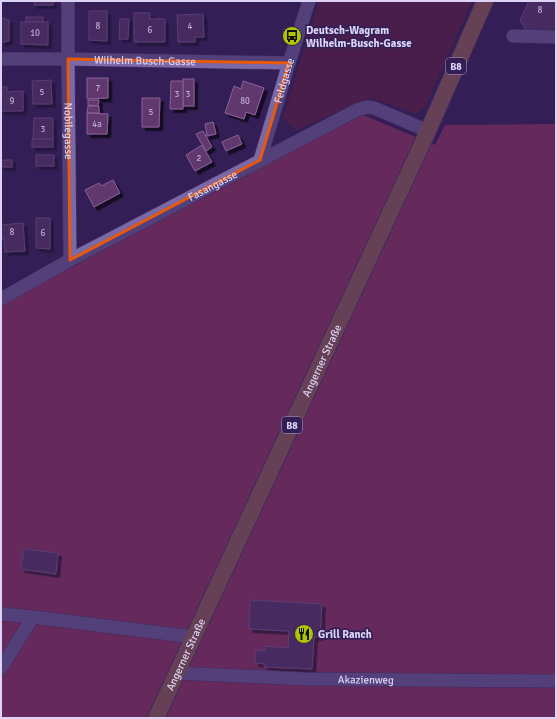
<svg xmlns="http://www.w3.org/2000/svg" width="557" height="719" font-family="Signika,sans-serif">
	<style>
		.green { fill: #661e3d }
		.forest { fill: #a23565 }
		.building { fill: #60396d; stroke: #8a6098; filter: url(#shadow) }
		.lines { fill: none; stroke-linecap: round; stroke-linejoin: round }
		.minor-casing { stroke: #4e396b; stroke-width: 14 }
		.major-casing { stroke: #4e396b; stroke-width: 18 }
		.minor { stroke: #7b68a6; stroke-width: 13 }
		.major { stroke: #a46a55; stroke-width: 16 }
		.marked { fill: none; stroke: #e8590c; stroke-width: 3; stroke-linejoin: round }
		.labels { text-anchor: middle; stroke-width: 3.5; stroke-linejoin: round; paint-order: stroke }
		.number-label { font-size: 9px; fill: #bdacd4 }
		.shield { fill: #331f56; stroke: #a99dc6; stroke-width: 1 }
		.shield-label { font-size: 10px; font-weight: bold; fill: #dcd3f6 }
		.poi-label { font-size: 11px; font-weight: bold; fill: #dcd3f6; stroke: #331f56; text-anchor: start }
		.street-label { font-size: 11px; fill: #dcd3f6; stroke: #331f56 }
	</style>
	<defs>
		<filter id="shadow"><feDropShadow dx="3.5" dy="3.5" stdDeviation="0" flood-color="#0009"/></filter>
	</defs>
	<rect width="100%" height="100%" fill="#331f56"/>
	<path class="green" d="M319,1H472L425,107L416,114L372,98L296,130L283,119Z"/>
	<path class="forest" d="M363,115L435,145L445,125L556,124V718H1V305L266,163Z"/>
	<g class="building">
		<rect x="34" y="1" width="19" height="4"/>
		<path d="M529,1H556V33H528L520,20Z"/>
		<path d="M89,11H107V41L89,40Z"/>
		<path d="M134,13H150V19H165V42H134Z"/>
		<path d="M203,14L204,37H195V42H178L177,15Z"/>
		<rect x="26" y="17" width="17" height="5"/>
		<path d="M1,18H5V20H9V41H6V42H1Z"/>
		<path d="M120,19H129L128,39H119Z"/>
		<path d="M21,22H48V45L21,44Z"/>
		<path d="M87,78H108V98L87,99Z"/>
		<rect x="183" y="79" width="11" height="27"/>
		<path d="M51,80L52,104H33L32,81Z"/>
		<path d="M171,81H183V109H170Z"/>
		<path d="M243,81L264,88L255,115L246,112L244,119L225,113L234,86L241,89Z"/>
		<path d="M1,87H7V92L23,91V111H1Z"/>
		<path d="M142,98H160L159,127H142Z"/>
		<path d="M88,100H99L98,106L88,105Z"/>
		<path d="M88,106H99V113H87Z"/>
		<path d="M87,113L108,114L107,134H87Z"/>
		<path d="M34,118H53V139H33Z"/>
		<path d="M213,122L216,134L207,136L205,124Z"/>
		<path d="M203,131L212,147L206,151L196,134Z"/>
		<path d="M238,135L242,144L226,151L222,142Z"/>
		<rect x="32" y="139" width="21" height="8"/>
		<path d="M202,145L212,162L195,171L186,155Z"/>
		<rect x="36" y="155" width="18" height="11"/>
		<rect x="1" y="160" width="11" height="7"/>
		<path d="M113,180L120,193L94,207L85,190L99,183L101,186Z"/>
		<path d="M36,218H50V249L36,248Z"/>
		<path d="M23,223L25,251L5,252L4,239H1V225Z"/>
		<path d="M24,549L58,553L56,574L21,569Z"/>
		<path d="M250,600L322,604L320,637H314L312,669L264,667L265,664L255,663L256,650L265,651V646L288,648L289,631L249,629Z"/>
	</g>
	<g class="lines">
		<g class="minor-casing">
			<g id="minor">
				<path id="s1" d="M68,1V59L70,260"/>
				<path d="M513,36L556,37"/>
				<path id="s2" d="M1,59H68L289,63"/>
				<path id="s3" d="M260,160L289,63L309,1"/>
				<path id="s4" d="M1,299L70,260L357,110L367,107L374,108L428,131"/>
				<path d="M1,614L33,617L194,637"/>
				<path d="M1,668L33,617"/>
				<path id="s5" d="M177,673L305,679L556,681"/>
			</g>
		</g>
		<g class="major-casing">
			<g id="major">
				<path id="s6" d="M156,718L428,131L485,1"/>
			</g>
		</g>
		<use href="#minor" class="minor"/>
		<use href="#major" class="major"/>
	</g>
	<path d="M0 0H557V719H0ZM68,59L289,63L260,160L70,260Z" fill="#331f56" fill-opacity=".55" fill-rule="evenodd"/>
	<path class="marked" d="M68,59L289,63L260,160L70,260Z"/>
	<defs>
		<g id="bus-disc" transform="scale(1)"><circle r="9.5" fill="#b0c501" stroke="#331f56"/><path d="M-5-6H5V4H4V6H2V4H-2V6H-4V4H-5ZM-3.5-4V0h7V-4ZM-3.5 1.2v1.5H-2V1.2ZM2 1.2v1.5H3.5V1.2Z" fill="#111"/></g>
		<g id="restaurant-disc" transform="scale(1)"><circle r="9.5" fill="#b0c501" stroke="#331f56"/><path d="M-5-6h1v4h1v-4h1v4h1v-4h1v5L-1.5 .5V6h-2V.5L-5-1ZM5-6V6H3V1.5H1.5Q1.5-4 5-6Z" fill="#111"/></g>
	</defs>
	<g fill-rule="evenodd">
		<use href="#bus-disc" x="292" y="36"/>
		<use href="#restaurant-disc" x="304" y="634"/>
	</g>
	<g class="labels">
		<g class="number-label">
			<text x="540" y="13">8</text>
			<text x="98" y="29">8</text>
			<text x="190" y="29">4</text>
			<text x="150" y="33">6</text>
			<text x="35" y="36">10</text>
			<text x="98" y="91">7</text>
			<text x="42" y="95">5</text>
			<text x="177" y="97">3</text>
			<text x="188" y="97">3</text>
			<text x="12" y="104">9</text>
			<text x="245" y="104">80</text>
			<text x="151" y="115">5</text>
			<text x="97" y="127">4a</text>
			<text x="43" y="132">3</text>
			<text x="199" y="161">2</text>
			<text x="12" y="235">8</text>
			<text x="43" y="236">6</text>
		</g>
		<g class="shield">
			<rect x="446" y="58" width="20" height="16" rx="3"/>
			<rect x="282" y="417" width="20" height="16" rx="3"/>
		</g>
		<g class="shield-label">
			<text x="456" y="70">B8</text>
			<text x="292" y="429">B8</text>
		</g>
		<g class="poi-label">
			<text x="306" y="34">Deutsch-Wagram<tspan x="306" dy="13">Wilhelm-Busch-Gasse</tspan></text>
			<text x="318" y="638">Grill Ranch</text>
		</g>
		<g class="street-label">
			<text dy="4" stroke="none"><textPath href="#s2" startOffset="144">Wilhelm Busch-Gasse</textPath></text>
			<text dy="4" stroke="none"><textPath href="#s3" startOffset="83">Feldgasse</textPath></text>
			<text dy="4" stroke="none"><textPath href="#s1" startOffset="130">Nobilegasse</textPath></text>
			<text dy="4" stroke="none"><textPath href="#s4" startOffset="240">Fasangasse</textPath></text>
			<text dy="4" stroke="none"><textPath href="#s6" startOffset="394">Angerner Straße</textPath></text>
			<text dy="4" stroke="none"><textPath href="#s6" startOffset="70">Angerner Straße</textPath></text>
			<text dy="4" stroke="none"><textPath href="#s5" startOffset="189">Akazienweg</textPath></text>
		</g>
	</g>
	<rect width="557" height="719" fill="none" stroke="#dcd3f6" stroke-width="4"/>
</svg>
